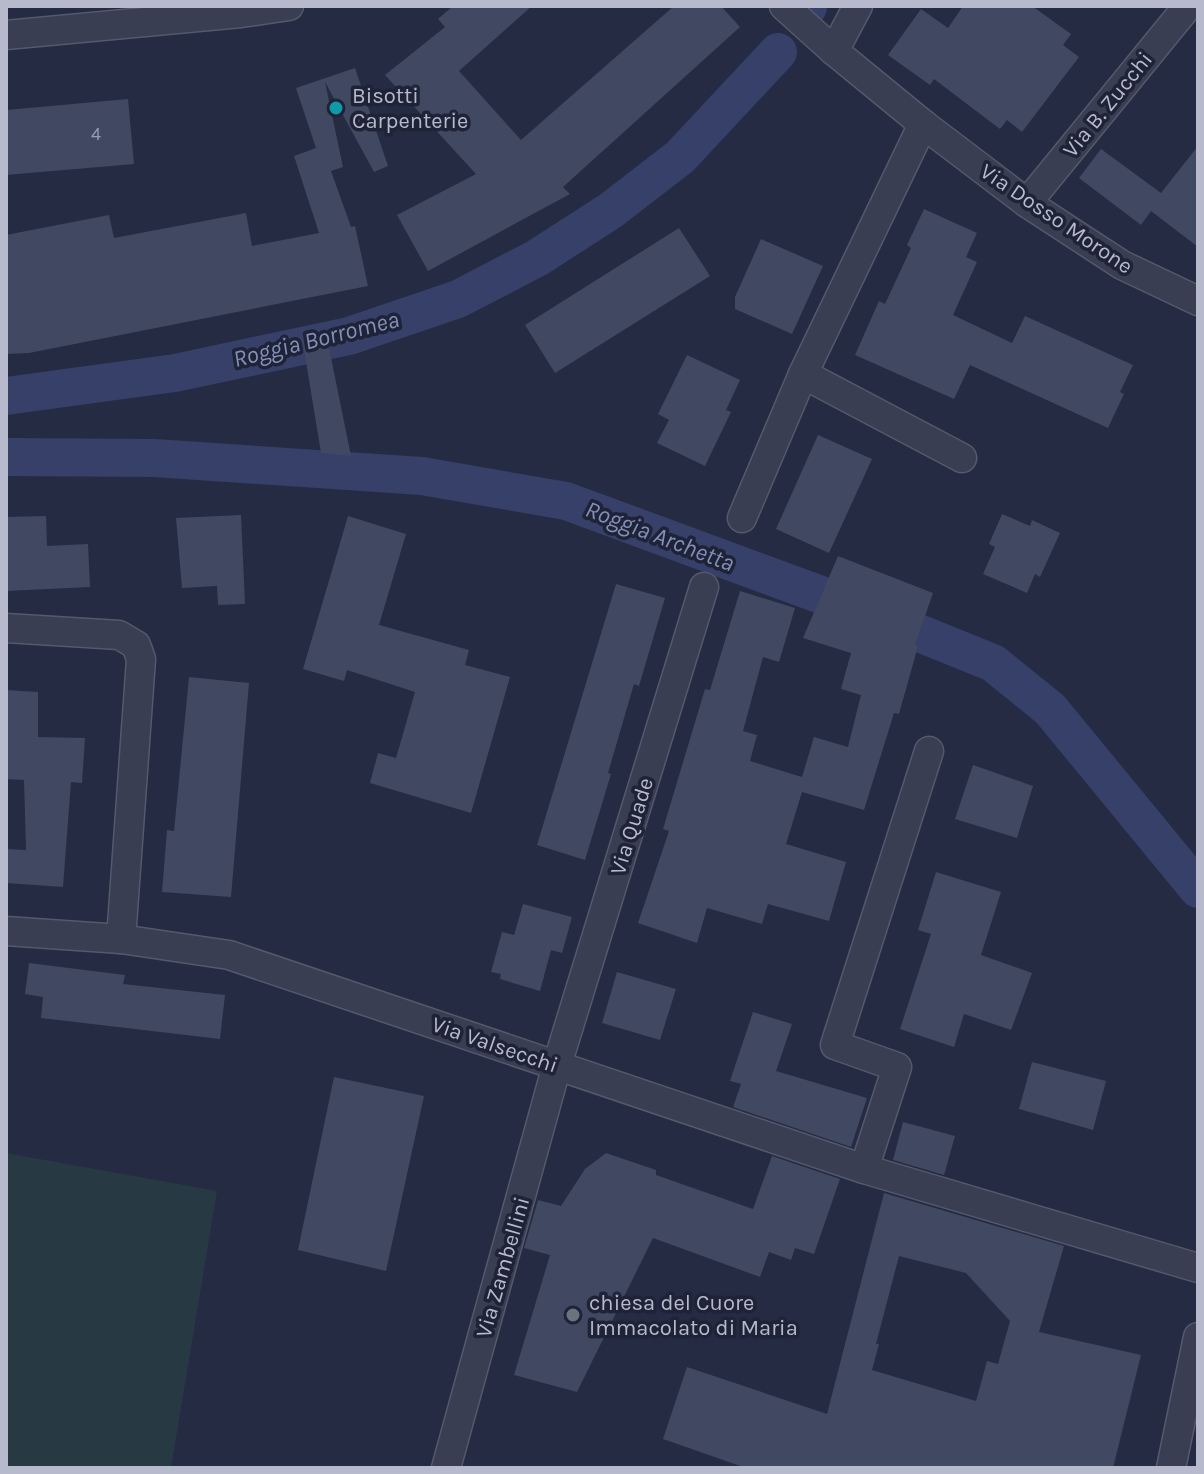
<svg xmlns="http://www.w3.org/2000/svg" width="1204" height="1474" font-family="Karla,sans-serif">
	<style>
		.green { fill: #273a43 }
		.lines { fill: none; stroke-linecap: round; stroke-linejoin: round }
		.canal { stroke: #364068; stroke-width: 38 }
		.building { fill: #414862; fill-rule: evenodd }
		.minor-casing { stroke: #54596c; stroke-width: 31 }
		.minor { stroke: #393e52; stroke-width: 28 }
		.culture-dot { fill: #0f9aa8; stroke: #1e2337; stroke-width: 3 }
		.worship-dot { fill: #6b7280; stroke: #1e2337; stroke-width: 3 }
		.labels { text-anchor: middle; stroke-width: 7; stroke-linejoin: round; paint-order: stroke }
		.number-label { font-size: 18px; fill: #999eb2 }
		.poi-label { font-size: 22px; fill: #b6bacc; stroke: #1e2337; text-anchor: start }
		.street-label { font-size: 22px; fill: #b6bacc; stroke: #1e2337 }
		.water-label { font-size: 24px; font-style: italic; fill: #848fb8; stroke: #1e2337 }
	</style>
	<rect width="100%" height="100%" fill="#252b42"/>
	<path class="green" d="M6,1153L217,1191L171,1468H6Z"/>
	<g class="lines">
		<g class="canal">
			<path d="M808,7V6"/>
			<path d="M6,396L175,373L349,336L458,299L537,258L610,211L680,157L778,52"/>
			<path d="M6,457L154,458L422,476L566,501L862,610L993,663L1050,709L1198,889"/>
		</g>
	</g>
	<g class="building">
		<path d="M453,6H532L459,71L521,140L674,6H721L740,27L563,187L570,194L428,271L397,215L476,174L385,75L445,27L438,19Z"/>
		<path d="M963,6H1032L1071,34L1063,45L1079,57L1022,132L1007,120L1000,129L934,79L930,85L888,55L921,9L948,28Z"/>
		<path d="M355,68L388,166L374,172L325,82L343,167L331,171L351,227L355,226L368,286L29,353L6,354V235L109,215L114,238L246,213L252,246L319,233L294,156L316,148L296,88Z"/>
		<path d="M128,99L134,164L6,175V110Z"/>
		<path d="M1198,146V247L1151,211L1141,225L1079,178L1101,149L1161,193Z"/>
		<path d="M924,209L977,233L966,257L977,262L953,315L1012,343L1025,316L1133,365L1120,392L1124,394L1108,428L970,365L954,399L855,355L879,301L885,304L911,248L907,245Z"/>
		<path d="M679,228L710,276L555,373L525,325Z"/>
		<path d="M761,239L823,266L792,334L735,309V297Z"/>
		<path d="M326,333L351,456L321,453L302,337Z"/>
		<path d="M687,355L740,380L726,410L731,412L705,466L657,443L669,420L658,414Z"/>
		<path d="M818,435L872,459L829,553L776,529Z"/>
		<path d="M1002,514L1030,526L1032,520L1060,533L1040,577L1035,574L1027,593L983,574L995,547L989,544Z"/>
		<path d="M241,515L245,604L218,605L217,586L182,588L176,518Z"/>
		<path d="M46,516L47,546L88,544L90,587L6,591V517Z"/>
		<path d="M348,516L406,534L379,625L469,650L465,665L510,677L471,813L370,783L378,753L396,758L415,692L347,670L344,681L303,669Z"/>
		<path d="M838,556L933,593L915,645L918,646L899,714L894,713L864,810L802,792L786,844L846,862L829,921L768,904L762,924L707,908L697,943L638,923L669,831L663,829L705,689L710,690L740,591L795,608L779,662L763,657L743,731L757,735L750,761L802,777L814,737L848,747L861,695L841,689L851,653L803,638Z"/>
		<path d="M616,584L665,598L639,686L634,684L608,773L611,774L585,860L537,845Z"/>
		<path d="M189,677L249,683L231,897L162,892L167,830L174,831Z"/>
		<path d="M6,690L38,692V737L85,738L82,783L71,782L63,887L6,883V849L26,850L24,780L6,779Z"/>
		<path d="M973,765L1033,786L1017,838L955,819Z"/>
		<path d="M936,872L1001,892L981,955L1032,973L1011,1030L964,1014L954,1047L900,1029L931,934L918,930Z"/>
		<path d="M523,904L572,917L562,953L551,950L540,991L500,979L501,974L491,972L502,932L514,935Z"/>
		<path d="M29,963L125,975L123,984L225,995L220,1039L41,1018L43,997L25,994Z"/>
		<path d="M617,972L676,989L660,1040L602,1023Z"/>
		<path d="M753,1012L792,1024L776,1071L867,1098L851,1147L733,1107L741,1084L730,1081Z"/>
		<path d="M1032,1062L1106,1081L1093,1130L1019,1109Z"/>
		<path d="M334,1077L424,1096L386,1271L298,1250Z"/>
		<path d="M903,1122L955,1136L944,1175L893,1160Z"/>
		<path d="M606,1153L656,1170V1175L753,1209L772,1156L840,1179L814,1254L795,1248L791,1260L769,1252L760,1277L653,1238L577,1392L514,1375L550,1255L524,1248L538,1200L561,1206L585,1169Z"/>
		<path d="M884,1193L1064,1246L1039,1332L1141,1355L1113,1468H746L663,1439L687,1367L827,1414ZM899,1256L966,1273L1010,1321L998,1364L987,1361L976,1401L872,1370L879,1344H876Z"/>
	</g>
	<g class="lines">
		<g class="minor-casing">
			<g id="minor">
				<path d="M784,6L834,51L923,124L1027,203L1122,265L1198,301"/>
				<path d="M6,35L241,13L289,6"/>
				<path d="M834,51L858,6"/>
				<path d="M1027,203L1188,6"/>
				<path d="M803,374L962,458"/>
				<path d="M742,518L803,374L923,124"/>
				<path d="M6,628L119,635L136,645L141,659L121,939"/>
				<path d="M6,931L121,939L229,955L864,1169L1198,1268"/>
				<path d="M864,1169L897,1067L835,1045L929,751"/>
				<path d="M446,1468L557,1065L704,587"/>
				<path d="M1171,1468L1198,1337"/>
			</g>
		</g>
		<use href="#minor" class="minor"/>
	</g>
	<circle class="culture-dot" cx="336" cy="108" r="8"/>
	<circle class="worship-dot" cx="573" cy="1315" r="8"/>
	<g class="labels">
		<g class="number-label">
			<text x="96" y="140">4</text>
		</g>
		<g class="poi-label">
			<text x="352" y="103">Bisotti<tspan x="352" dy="25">Carpenterie</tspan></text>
			<text x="589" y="1310">chiesa del Cuore<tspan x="589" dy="25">Immacolato di Maria</tspan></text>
		</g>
		<g class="street-label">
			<text transform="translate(1107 104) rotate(-51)" y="8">Via B. Zucchi</text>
			<text transform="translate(1057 218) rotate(34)" y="8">Via Dosso Morone</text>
			<text transform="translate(631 826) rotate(-73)" y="8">Via Quade</text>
			<text transform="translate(495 1044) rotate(19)" y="8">Via Valsecchi</text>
			<text transform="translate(502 1267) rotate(-74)" y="8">Via Zambellini</text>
		</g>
		<g class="water-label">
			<text transform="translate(316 339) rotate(-14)" y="8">Roggia Borromea</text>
			<text transform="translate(660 536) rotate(21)" y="8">Roggia Archetta</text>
		</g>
	</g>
	<rect width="1204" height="1474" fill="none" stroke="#b6bacc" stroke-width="16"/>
</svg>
